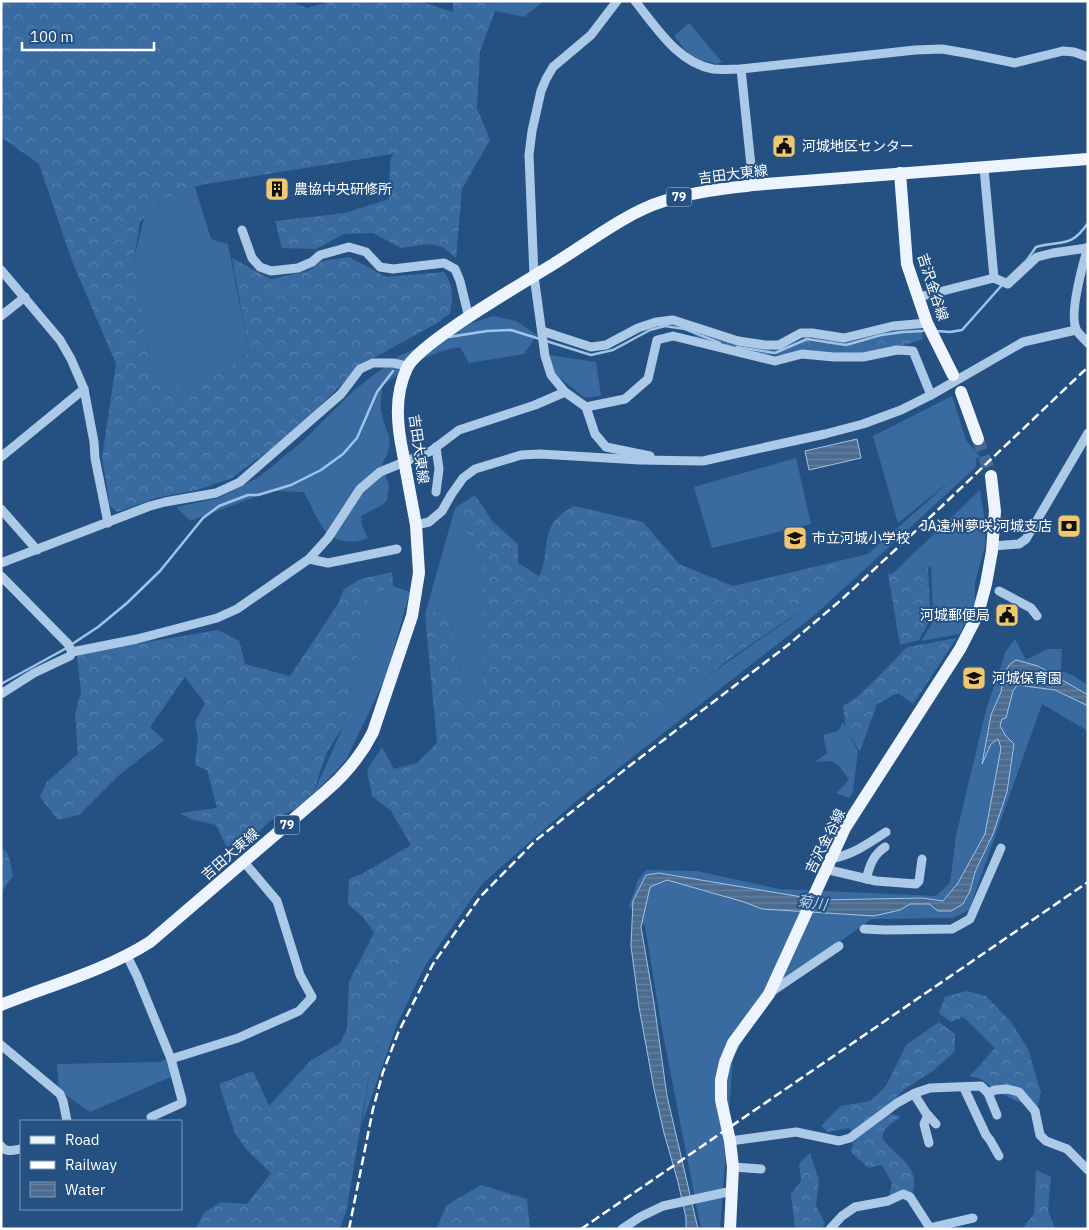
<svg xmlns="http://www.w3.org/2000/svg" width="1089" height="1230" font-family="'IBM Plex Sans','Noto Sans JP',sans-serif">
	<style>
		.grass { fill: #396ba0 }
		.forest { fill: url(#forest-crowns) }
		.water { fill: url(#water-rules); stroke: #a0c4e8 }
		.lines { fill: none; stroke-linecap: round; stroke-linejoin: round }
		.stream { stroke: #a0c4e8; stroke-width: 2.5 }
		.major-tunnel { stroke: #456b95; stroke-width: 12; stroke-dasharray: 12 6; stroke-linecap: butt }
		.minor { stroke: #acc9e7; stroke-width: 9 }
		.major { stroke: #eef4fd; stroke-width: 12 }
		.rail { stroke: #fff; stroke-width: 2.5; stroke-dasharray: 9 4; stroke-linecap: butt }
		.major-bridge { stroke: #eef4fd; stroke-width: 12 }
		.labels { text-anchor: middle; stroke-width: 4; stroke-linejoin: round; paint-order: stroke }
		.shield { fill: #245182; stroke: #bdcbda; stroke-width: 1 }
		.shield-label { font-size: 12px; font-weight: bold; fill: #fff }
		.poi-label { font-size: 14px; fill: #fff; stroke: #245182; text-anchor: start }
		.street-label { font-size: 14px; fill: #fff; stroke: #245182 }
		.water-label { font-size: 15px; font-style: italic; fill: #b8d3ef; stroke: #245182 }
	</style>
	<defs>
		<pattern id="forest-crowns" width="20" height="18" patternUnits="userSpaceOnUse" patternTransform="scale(1.25)"><rect width="20" height="18" fill="#396ba0"/><path d="M2 6a3 3 0 1 1 6 0M12 15a3 3 0 1 1 6 0" fill="none" stroke="#5781ae"/></pattern>
		<pattern id="water-rules" width="6" height="5" patternUnits="userSpaceOnUse" patternTransform="scale(1.25)"><rect width="6" height="5" fill="#4c6c8f"/><path d="M0 2.5h6" fill="none" stroke="#6782a0"/></pattern>
	</defs>
	<rect width="100%" height="100%" fill="#245182"/>
	<g class="grass">
		<path d="M499,1H544L524,17L495,11Z"/>
		<path d="M689,23L722,62L717,64L692,58L674,36Z"/>
		<path d="M195,187L211,239L228,244L249,353L185,396L153,381L134,259L144,218L160,201Z"/>
		<path d="M493,316L516,321L537,335L524,354L469,363L460,347C429,352 406,368 382,386C382,394 380,403 381,410C385,436 398,437 382,464L389,486L387,500L382,505L361,516L362,526L368,538C356,544 338,543 327,533C322,529 308,500 304,492L271,491L190,521L176,507L219,498L259,477L303,441L353,391L399,356L472,323Z"/>
		<path d="M549,355L596,362L601,396L585,398L555,374Z"/>
		<path d="M952,396L966,440L980,456L976,459V467L816,614L574,803L482,884L425,966L397,1024L362,1124L371,1063L406,959L452,914L509,845L572,791L626,733L811,604L954,478L898,523L873,436Z"/>
		<path d="M796,458L811,524L712,548L694,487Z"/>
		<path d="M980,490L985,521V546L975,582V602L960,634L921,641L933,622L931,567L891,575Z"/>
		<path d="M455,508L484,569V671L480,696L466,697L448,609L425,614Z"/>
		<path d="M393,586L410,592L385,679L346,760L312,796L344,725L370,594Z"/>
		<path d="M1015,639L1026,660L1047,649H1062L1061,671L1070,674L1088,685V731L1042,704L969,910L953,918L871,919L769,994L733,1058L720,1229H701L661,1024L645,926L629,906L638,880L646,870L697,871L779,889L936,896L950,883L956,836L986,710L1006,651Z"/>
		<path d="M843,722L858,751L853,792L849,798L836,793L849,780L840,767L832,761L815,762L827,753L823,735L838,731Z"/>
		<path d="M169,1058L173,1076L90,1112L59,1090L57,1064L160,1062Z"/>
	</g>
	<g class="forest">
		<path d="M1,1H290L307,8L331,1H419L453,12V1H499L480,51L477,108L490,140L462,189L456,258L443,247L428,244L401,248L373,233L344,234L316,249L282,248L275,221L345,213L389,199L390,162L393,154L200,185L160,201L140,222L134,259L153,381L190,392L249,353L232,258L271,279L308,271L322,261L349,257L386,277L444,272C454,285 453,298 450,313L439,322L361,365L306,420L272,448L232,478L197,490L156,498L117,512L110,506L102,458L116,364L72,261L39,164L1,137Z"/>
		<path d="M921,327L923,339L902,346L838,357L762,354L692,336L704,334L776,349L820,337L849,341L907,328Z"/>
		<path d="M475,495L493,522L518,544V563L539,576C543,569 544,562 545,554C548,528 551,519 574,506L643,522L679,564L733,586L868,554L811,604L731,658L631,734L576,788L509,845L452,914L406,959L371,1063L347,1208L340,1229H195L205,1212L221,1202L247,1204L271,1173L247,1150L235,1133L219,1084L253,1071L269,1106L310,1061L340,1043L347,1029L349,982L374,933L364,918L348,904L349,879L362,874L411,845L391,811L372,796L367,770L382,747L394,769L417,763L437,743L425,614L448,609L466,697L480,696L484,671V569L455,508Z"/>
		<path d="M928,568L931,618L919,640L900,645L888,574Z"/>
		<path d="M392,572L393,586L370,595L344,725L327,752L312,796L294,810L270,821L245,846H226L216,825L190,819L181,813L217,808L207,770L195,765L198,737L195,722L205,703L185,677L150,727L164,740L118,776L79,815L58,820L40,797L46,783L78,754L75,715L81,692L77,654L218,630L239,641L245,664L290,676L338,604L344,589L361,579Z"/>
		<path d="M957,638L913,704L898,693L877,704L860,751L846,729L843,706L857,697L883,672L907,647Z"/>
		<path d="M1,846L8,854L13,875L1,893Z"/>
		<path d="M966,991L986,996L1011,1022L1028,1049L1041,1092L1037,1108C1023,1104 1010,1099 997,1091C983,1083 989,1080 970,1076L995,1048L963,1017L951,1022L939,1013L945,997Z"/>
		<path d="M939,1022L955,1034V1051L933,1071L905,1089L880,1112L901,1116L885,1129L882,1138C896,1158 922,1165 912,1195L888,1201L892,1183L882,1165L868,1168L851,1152L855,1135L849,1128L828,1132L821,1126L841,1106L870,1101L886,1086L906,1045Z"/>
		<path d="M810,1153L819,1180L816,1206L825,1223L822,1229H795L791,1194L801,1181L799,1164Z"/>
		<path d="M1036,1170L1051,1177L1048,1210L1055,1229H1022L1034,1214Z"/>
		<path d="M481,1185L527,1199L530,1229H436L447,1205Z"/>
	</g>
	<g class="water">
		<path d="M857,439L861,458L809,470L805,451Z"/>
		<path d="M1016,660L1038,666L1088,695V706L1055,690L1017,685L1013,691L1006,718L1002,719L1000,726L1006,736L1014,744L1007,792L993,834L975,872L970,891L963,904L951,911H938L929,904H910L900,910L874,916L762,909L744,902L667,880L650,887L641,927L654,1003L667,1096L698,1229H686V1218L678,1182L664,1133L654,1089L639,1007L631,946L633,901L646,875L659,873L820,900L922,898L943,901L958,883L985,834L1001,748L998,739L991,744L982,764L991,715L1001,692L1004,674L1010,664Z"/>
	</g>
	<g class="lines">
		<g class="stream">
			<path d="M1005,281L1027,260L1036,247C1063,240 1071,248 1088,223"/>
			<path d="M936,331L950,332L962,330L1002,285"/>
			<path d="M449,337L487,331L511,330L591,355L613,350L650,330L665,326L685,329L720,343"/>
			<path d="M737,347L775,353L807,339L846,345L881,335L903,332L923,331"/>
			<path d="M1,684L63,650L98,627L127,603L160,571L203,518L219,506L248,495H258L291,485L321,470L343,454L357,438L377,392L393,371"/>
		</g>
		<path class="major-tunnel" d="M978,439L991,476"/>
		<g class="minor">
			<path d="M617,1L591,35L553,67L546,79L541,91L532,131L529,155L534,276L545,356L551,375L565,392L586,407L595,434L606,447L650,456"/>
			<path d="M635,1C656,27 678,63 713,69C722,70 732,69 741,69L915,50L942,49L971,54L1015,63L1063,51L1074,52L1088,57"/>
			<path d="M741,69L753,185"/>
			<path d="M984,168L994,278"/>
			<path d="M242,230L252,258L260,267L271,271L298,268L312,262L320,255L349,247L366,252L380,267L393,269L444,263L455,269L460,281L469,318"/>
			<path d="M1088,247C1083,264 1068,316 1077,331C1080,335 1084,339 1088,343"/>
			<path d="M1,270L60,340L71,359L84,389L94,442L95,458L108,523"/>
			<path d="M919,297L994,278L1008,284L1037,257L1053,253L1087,248"/>
			<path d="M1,316L25,297"/>
			<path d="M542,331L591,347L606,345L638,328L656,322L673,320L738,341L765,345H779L801,333H812L844,338L893,326L927,323"/>
			<path d="M586,407L625,399L648,379L657,340L673,336L775,361L802,354L834,357H863L897,350L913,351L931,395"/>
			<path d="M1,457L84,389"/>
			<path d="M436,492L439,469L436,447"/>
			<path d="M1,509L37,550"/>
			<path d="M416,525L429,522L442,511L451,495L463,478L475,469L521,455L540,454L640,460L703,461L825,434L863,424L901,410L931,395L1023,342L1076,330"/>
			<path d="M993,546L1019,544L1026,539L1088,433"/>
			<path d="M309,559L328,538L360,489L380,472L431,451L459,430L535,405L565,392"/>
			<path d="M1,563L150,506L165,502L216,493L240,482L341,394L360,369L373,363H393L407,366"/>
			<path d="M1,576L68,644L72,652"/>
			<path d="M999,591L1031,608L1037,616"/>
			<path d="M1,694L34,673L70,656L72,652L137,639L217,618L237,609L309,559L328,563L397,549"/>
			<path d="M830,859C852,855 868,844 886,832"/>
			<path d="M825,869L876,881L916,884L919,881L922,859"/>
			<path d="M866,879C870,865 873,855 885,847"/>
			<path d="M864,929L885,930L952,929L970,919L1001,848"/>
			<path d="M127,956L137,976L171,1059L182,1100V1103L151,1117"/>
			<path d="M771,992L839,946"/>
			<path d="M1,1045L60,1094L63,1101L67,1121"/>
			<path d="M171,1059L238,1038L299,1011L312,997L300,975L277,901L244,862"/>
			<path d="M964,1088L986,1135L990,1140L999,1156"/>
			<path d="M988,1093L997,1115"/>
			<path d="M914,1094L926,1113L936,1124"/>
			<path d="M928,1115L924,1124L929,1143"/>
			<path d="M730,1141L796,1132L839,1141L850,1138L897,1103L915,1093L930,1088L981,1086L988,1093L995,1090L1007,1089L1019,1092L1035,1111L1040,1135L1046,1141L1067,1149L1088,1170"/>
			<path d="M1,1146C6,1153 14,1150 21,1149"/>
			<path d="M733,1167L761,1169"/>
			<path d="M622,1229L640,1217L663,1206L732,1191"/>
			<path d="M830,1229L842,1216L855,1207L888,1201L903,1194L910,1197L930,1228L973,1218"/>
		</g>
		<g class="major">
			<path d="M900,173L907,264L927,323L953,375"/>
			<path d="M961,392L978,439"/>
			<path d="M403,454C397,425 394,396 407,368C418,343 527,281 555,263C588,243 627,212 664,201C693,192 723,189 753,185L1088,159"/>
			<path d="M1,1005C51,985 104,971 150,942L325,792C346,774 361,756 373,732L412,616L419,573L416,525L406,471"/>
			<path d="M730,1229L733,1167L730,1141L721,1100V1080L725,1062L733,1043L769,994L845,828L960,649L978,614L986,584L992,551L995,511L991,476"/>
		</g>
		<g class="rail">
			<path d="M349,1229L373,1109L383,1072L398,1033L433,964L480,897L535,841L628,767L788,645L841,600L922,525L1088,367"/>
			<path d="M581,1229L1088,882"/>
		</g>
		<path class="major-bridge" d="M403,454L406,471"/>
	</g>
	<defs>
		<g id="civic-square" transform="scale(1.25)"><rect x="-9" y="-9" width="18" height="18" rx="4" fill="#f1c770" stroke="#245182"/><path d="M-.6-6.5H3V-4.5H.6V-3L4-1V1h2V6H-6V1h2V-1L-.6-3ZM-1.2 2.5V6h2.4V2.5Z" fill="#111"/></g>
		<g id="building-square" transform="scale(1.25)"><rect x="-9" y="-9" width="18" height="18" rx="4" fill="#f1c770" stroke="#245182"/><path d="M-4-6H4V6H1V3H-1V6H-4ZM-2.5-4.3h1.7v1.8h-1.7ZM.8-4.3h1.7v1.8H.8ZM-2.5-1h1.7V.8h-1.7ZM.8-1h1.7V.8H.8Z" fill="#111"/></g>
		<g id="bank-square" transform="scale(1.25)"><rect x="-9" y="-9" width="18" height="18" rx="4" fill="#f1c770" stroke="#245182"/><path d="M-6-4H6V4H-6ZM0-2.3a2.3 2.3 0 1 0 0 4.6a2.3 2.3 0 1 0 0-4.6Z" fill="#111"/></g>
		<g id="school-square" transform="scale(1.25)"><rect x="-9" y="-9" width="18" height="18" rx="4" fill="#f1c770" stroke="#245182"/><path d="M0-5L7-2L0 1L-7-2ZM-4 1L0 2.5L4 1V4Q0 6-4 4Z" fill="#111"/></g>
	</defs>
	<g fill-rule="evenodd">
		<use href="#civic-square" x="784" y="146"/>
		<use href="#building-square" x="277" y="189"/>
		<use href="#bank-square" x="1069" y="526"/>
		<use href="#school-square" x="795" y="538"/>
		<use href="#civic-square" x="1007" y="615"/>
		<use href="#school-square" x="974" y="678"/>
	</g>
	<g class="labels">
		<g class="shield">
			<rect x="666.5" y="187.5" width="25" height="19" rx="4"/>
			<rect x="274.5" y="815.5" width="25" height="19" rx="4"/>
		</g>
		<g class="shield-label">
			<text x="679" y="201">79</text>
			<text x="287" y="829">79</text>
		</g>
		<g class="poi-label">
			<text x="802" y="151">河城地区センター</text>
			<text x="294" y="194">農協中央研修所</text>
			<text x="1052" y="531" text-anchor="end">JA遠州夢咲 河城支店</text>
			<text x="812" y="543">市立河城小学校</text>
			<text x="990" y="620" text-anchor="end">河城郵便局</text>
			<text x="992" y="683">河城保育園</text>
		</g>
		<g class="street-label">
			<text transform="translate(733 174) rotate(-7)" y="5">吉田大東線</text>
			<text transform="translate(933 287) rotate(72)" y="5">吉沢金谷線</text>
			<text transform="translate(419 449) rotate(82)" y="5">吉田大東線</text>
			<text transform="translate(825 841) rotate(-63)" y="5">吉沢金谷線</text>
			<text transform="translate(230 854) rotate(-41)" y="5">吉田大東線</text>
		</g>
		<g class="water-label">
			<text transform="translate(812 903) rotate(8)" y="5">菊川</text>
		</g>
	</g>
	<rect width="1089" height="1230" fill="none" stroke="#ffffff" stroke-width="5"/>
	<rect x="20" y="1120" width="162" height="90" fill="#245182" stroke="#7c97b4"/>
	<rect x="30" y="1136" width="25" height="8" fill="#eef4fd" stroke="#7c97b4"/>
	<text x="65" y="1145" font-size="15" fill="#ffffff">Road</text>
	<rect x="30" y="1161" width="25" height="8" fill="#ffffff" stroke="#7c97b4"/>
	<text x="65" y="1170" font-size="15" fill="#ffffff">Railway</text>
	<rect x="30" y="1182" width="25" height="15" fill="url(#water-rules)" stroke="#7c97b4"/>
	<text x="65" y="1195" font-size="15" fill="#ffffff">Water</text>
	<path d="M22 42v8h132v-8" fill="none" stroke="#ffffff" stroke-width="2.5"/>
	<text x="30" y="42" font-size="15" fill="#ffffff" stroke="#245182" stroke-width="4" paint-order="stroke">100 m</text>
</svg>
